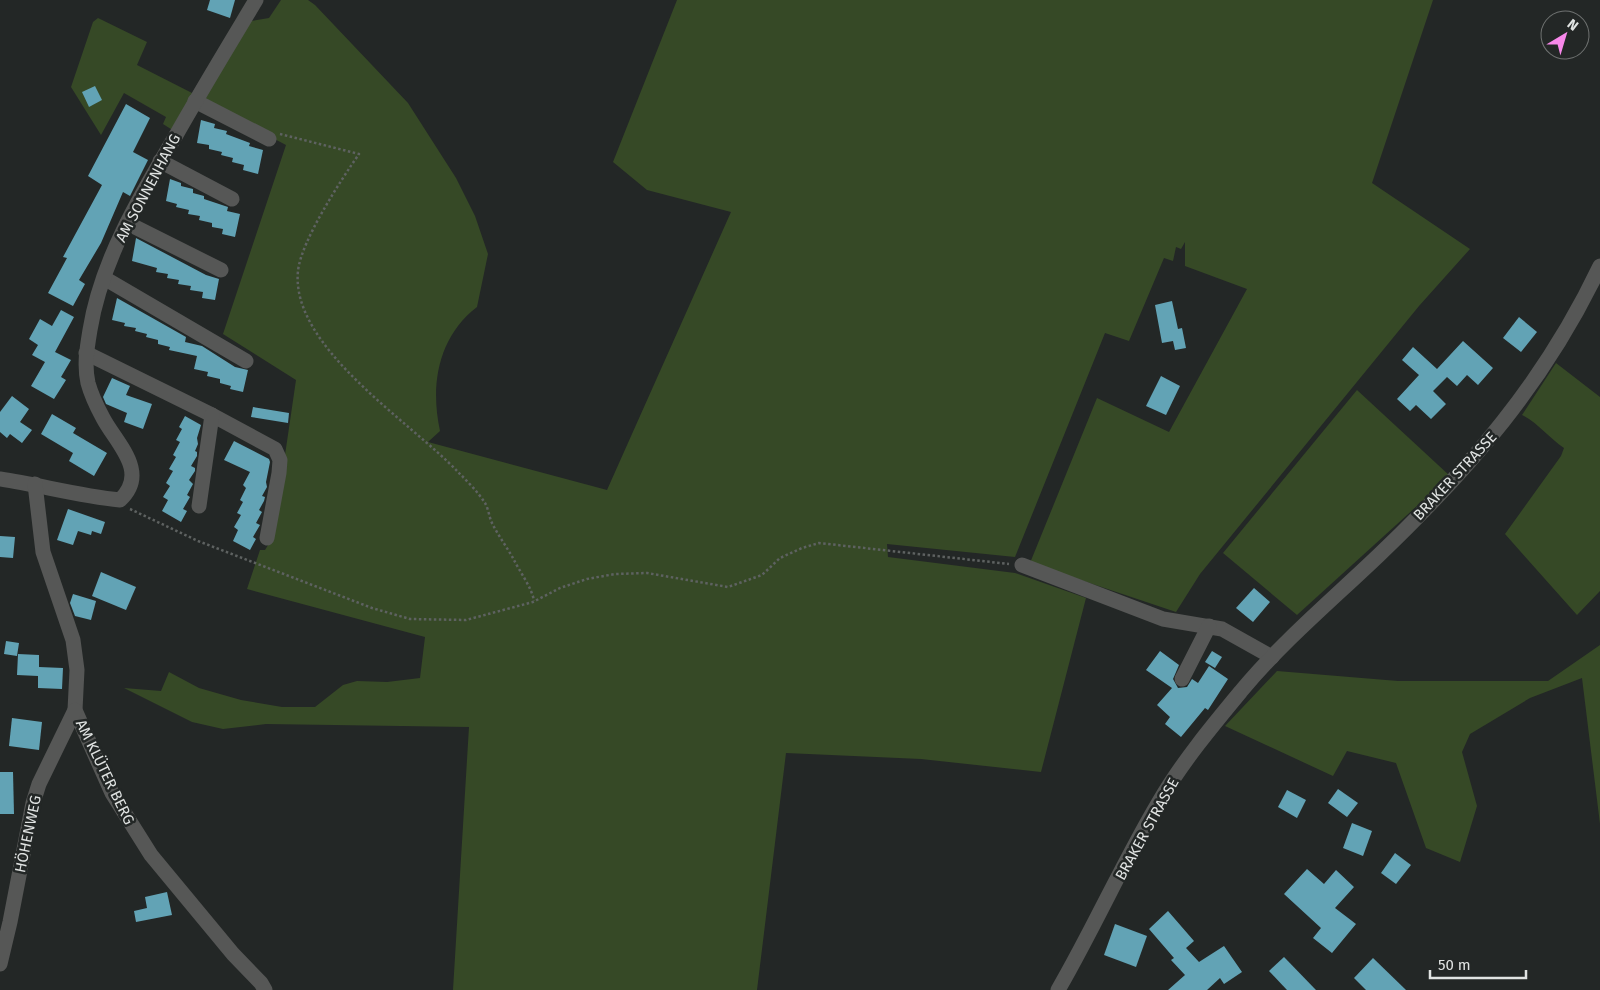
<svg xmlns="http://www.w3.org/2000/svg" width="1600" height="990" font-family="'Fira Sans',sans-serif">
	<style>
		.green { fill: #364926 }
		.building { fill: #62a3b5 }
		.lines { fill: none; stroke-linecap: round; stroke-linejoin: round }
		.path { stroke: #5e6261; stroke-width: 2.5; stroke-dasharray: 2.5 2.5; stroke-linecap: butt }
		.minor { stroke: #565756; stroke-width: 15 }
		.labels { text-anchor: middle; stroke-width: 5; stroke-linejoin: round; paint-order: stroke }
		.street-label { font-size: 15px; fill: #e0e3e2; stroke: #232726 }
	</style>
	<rect width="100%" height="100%" fill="#232726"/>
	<g class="green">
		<path d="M281,0H308L315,5L408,103L456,178L475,216L488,254L477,307C438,337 430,385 440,431L428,442L607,490L731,212L647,190L613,162L677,0H1433L1372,183L1470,249L1419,306L1200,574L1176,612L1030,563L1097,398L1169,432L1247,289L1185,266V242L1181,249L1176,247L1173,261L1164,258L1129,341L1105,333L1015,557L887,544L888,557L1015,573L1086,598L1041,772L921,759L786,753L757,990H453L469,727L266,724L223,729L192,722L124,688L161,691L169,672L199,688L241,700L282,707H315L343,685L357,681L387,682L420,678L425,637L247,589L260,550H265L273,537L296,380L223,334L286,145L202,101L251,21L269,18Z"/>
		<path d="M98,18L147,42L137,65L194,94L174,131L163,124L166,117L124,93L101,135L71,87L93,22Z"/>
		<path d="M1556,363L1600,397V591L1577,615L1505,534L1561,456L1564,448C1549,438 1538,423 1522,415Z"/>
		<path d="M1357,390L1450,476L1297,615L1223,553Z"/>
		<path d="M1600,645V824L1582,678L1530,698L1470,734L1462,752L1477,806L1460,862L1426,848L1396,763L1347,751L1333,776L1225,726L1277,671L1398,681H1548Z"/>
	</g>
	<g class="building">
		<path d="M210,0H235L230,18L207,10Z"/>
		<path d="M95,86L102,100L89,107L82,92Z"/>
		<path d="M126,104L150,118L133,152L148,160L130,196L123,192L101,243L79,280L85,284L73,306L48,293L67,258L63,257L102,185L88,176Z"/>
		<path d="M201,120L215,124L214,128L227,131L226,134L250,143L249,146L263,150L258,174L243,170L244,165L232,162L233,158L221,155L222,152L209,149V145L197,143Z"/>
		<path d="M170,179L181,183V186L193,189V193L204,196V199L228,207L227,211L240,214L235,237L222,234L223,229L212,227V223L199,220L200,216L188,214L189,210L176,207L177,204L166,201Z"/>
		<path d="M136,238L206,275L219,279L215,300L202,298L203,292L190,290L191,286L178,284L179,280L167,278L168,274L156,272L157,268L132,261Z"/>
		<path d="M117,298L186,337L185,342L202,346L235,367L248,370L243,392L230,389L231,386L220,383V379L207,376L208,372L194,369L197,356L169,350L170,347L158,344V340L146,337L147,334L135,331L136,328L124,326L125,323L112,320Z"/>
		<path d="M1172,301L1178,329L1182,328L1186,348L1175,350L1173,341L1162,343L1155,305Z"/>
		<path d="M61,310L74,317L55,352L71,360L61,377L66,380L54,399L31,386L45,362L32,355L38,345L29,339L40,319L52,326Z"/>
		<path d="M1519,317L1537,332L1521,352L1503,338Z"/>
		<path d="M1463,341L1493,368L1478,385L1467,375L1457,386L1447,377L1433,391L1446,404L1431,419L1416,405L1410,411L1397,399L1419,375L1402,360L1413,347L1437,369Z"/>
		<path d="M1161,376L1180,386L1166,415L1146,406Z"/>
		<path d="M112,378L130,386L126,395L152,404L143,429L124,422L127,413L106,404L103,397Z"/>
		<path d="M12,396L29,409L20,422L32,430L22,443L10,434L7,438L0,432V412Z"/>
		<path d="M253,407L289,413L288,423L251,417Z"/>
		<path d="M52,414L76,428L73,433L107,453L94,476L69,461L73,453L41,434Z"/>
		<path d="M185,416L201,425L197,438L198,444L195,451L197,452V456L191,466L195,468V471L189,480L193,484L187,495L190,497L183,509L187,511L181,522L162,511L168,500L163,497L170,486L166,483L173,471L169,469L176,457L173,455L180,442L176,440L182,429L179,427Z"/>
		<path d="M234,441L269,459L270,462L266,482L267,487L262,496L265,497L264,501L259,510L262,512L256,523L260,525L253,537L256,539L250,550L233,541L238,530L234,527L241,515L237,513L243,502L240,500L246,488L243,485L250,472L224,460Z"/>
		<path d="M68,509L105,522L101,534L92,531L91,535L78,531L73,545L57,540Z"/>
		<path d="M0,536L15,537L13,558L0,557Z"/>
		<path d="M101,572L136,587L126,610L92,596Z"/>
		<path d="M1254,588L1270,602L1253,622L1236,608Z"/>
		<path d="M73,594L96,601L91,620L75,616L70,603Z"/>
		<path d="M6,641L19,643L17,656L4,654Z"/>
		<path d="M1160,651L1179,665L1173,679L1178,688L1187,687L1192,679L1198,683L1209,666L1228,679L1208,710L1205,708L1181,737L1165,724L1170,717L1157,705L1172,688L1146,670Z"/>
		<path d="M1212,651L1222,657L1215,668L1205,662Z"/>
		<path d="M18,654L39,655V667L63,668L62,689L38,688V676L17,675Z"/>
		<path d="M12,718L42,722L39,750L9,746Z"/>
		<path d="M0,772H13L14,814H0Z"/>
		<path d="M1338,789L1358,803L1347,817L1328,803Z"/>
		<path d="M1287,790L1306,800L1297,818L1278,807Z"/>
		<path d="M1352,823L1372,831L1363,856L1343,848Z"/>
		<path d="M1395,853L1411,865L1396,884L1381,873Z"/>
		<path d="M1307,869L1324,884L1336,870L1354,887L1335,908L1356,924L1332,953L1313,938L1321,928L1284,894Z"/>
		<path d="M167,892L172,915L136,922L134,911L147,908L145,897Z"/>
		<path d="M1168,911L1194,941L1186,948L1199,962L1224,946L1242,972L1224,984L1220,978L1207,990H1168L1185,975L1171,960L1174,958L1149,929Z"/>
		<path d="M1115,924L1147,936L1136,967L1104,955Z"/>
		<path d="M1284,957L1316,990H1287L1269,971Z"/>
		<path d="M1373,958L1406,990H1366L1354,978Z"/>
	</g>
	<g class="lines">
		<g class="path">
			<path d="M280,134L359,154C341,180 301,241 298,271C290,347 411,422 458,472C467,481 478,492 485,503C488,508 489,515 491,521C497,534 507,547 514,560C520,572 532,588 534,601"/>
			<path d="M130,509L198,541L372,608L410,619L466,620L533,602L560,588L587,579L615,574L647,573L728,587L762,575L780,558L802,548L819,543L1009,564"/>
		</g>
		<g class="minor">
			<path d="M195,101L269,139"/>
			<path d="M160,161L232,199"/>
			<path d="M127,223L221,270"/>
			<path d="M104,278L246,361"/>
			<path d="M86,353L212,415L275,449L280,460L279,473L267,538"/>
			<path d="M0,479C40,485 79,496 120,500C150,472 116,443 103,418C97,407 91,394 88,383C84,365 87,348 90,330C101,261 140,196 175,137C201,91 229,45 256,0"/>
			<path d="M35,484L43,552L73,640L77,670L75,710L112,793L151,855L233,954L261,983L265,990"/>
			<path d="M199,506L212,415"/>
			<path d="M1022,565L1163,619L1222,629L1272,657"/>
			<path d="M1182,679L1209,626"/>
			<path d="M0,964L10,922L33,803L39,784L75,710"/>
			<path d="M1058,990C1094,928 1123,862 1160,800C1183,761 1213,725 1242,690C1283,641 1333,599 1379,555C1471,467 1545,382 1600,266"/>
		</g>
	</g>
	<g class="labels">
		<g class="street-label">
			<text transform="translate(148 188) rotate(-62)" y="5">AM SONNENHANG</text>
			<text transform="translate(1455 476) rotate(-47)" y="5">BRAKER STRASSE</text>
			<text transform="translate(105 772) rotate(64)" y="5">AM KLÜTER BERG</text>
			<text transform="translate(1147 829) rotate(-61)" y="5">BRAKER STRASSE</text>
			<text transform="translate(28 834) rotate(-78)" y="5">HÖHENWEG</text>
		</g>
	</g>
	<g transform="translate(1565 35) rotate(38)"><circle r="24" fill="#232726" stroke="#6f7271"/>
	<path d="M0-4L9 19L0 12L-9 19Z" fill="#f888ea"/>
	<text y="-8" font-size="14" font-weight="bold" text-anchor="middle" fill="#e0e3e2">N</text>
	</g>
	<path d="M1430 970v8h96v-8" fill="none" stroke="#e0e3e2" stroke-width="2.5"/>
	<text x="1438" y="970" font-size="15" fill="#e0e3e2" stroke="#232726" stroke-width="4" paint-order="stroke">50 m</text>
</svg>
